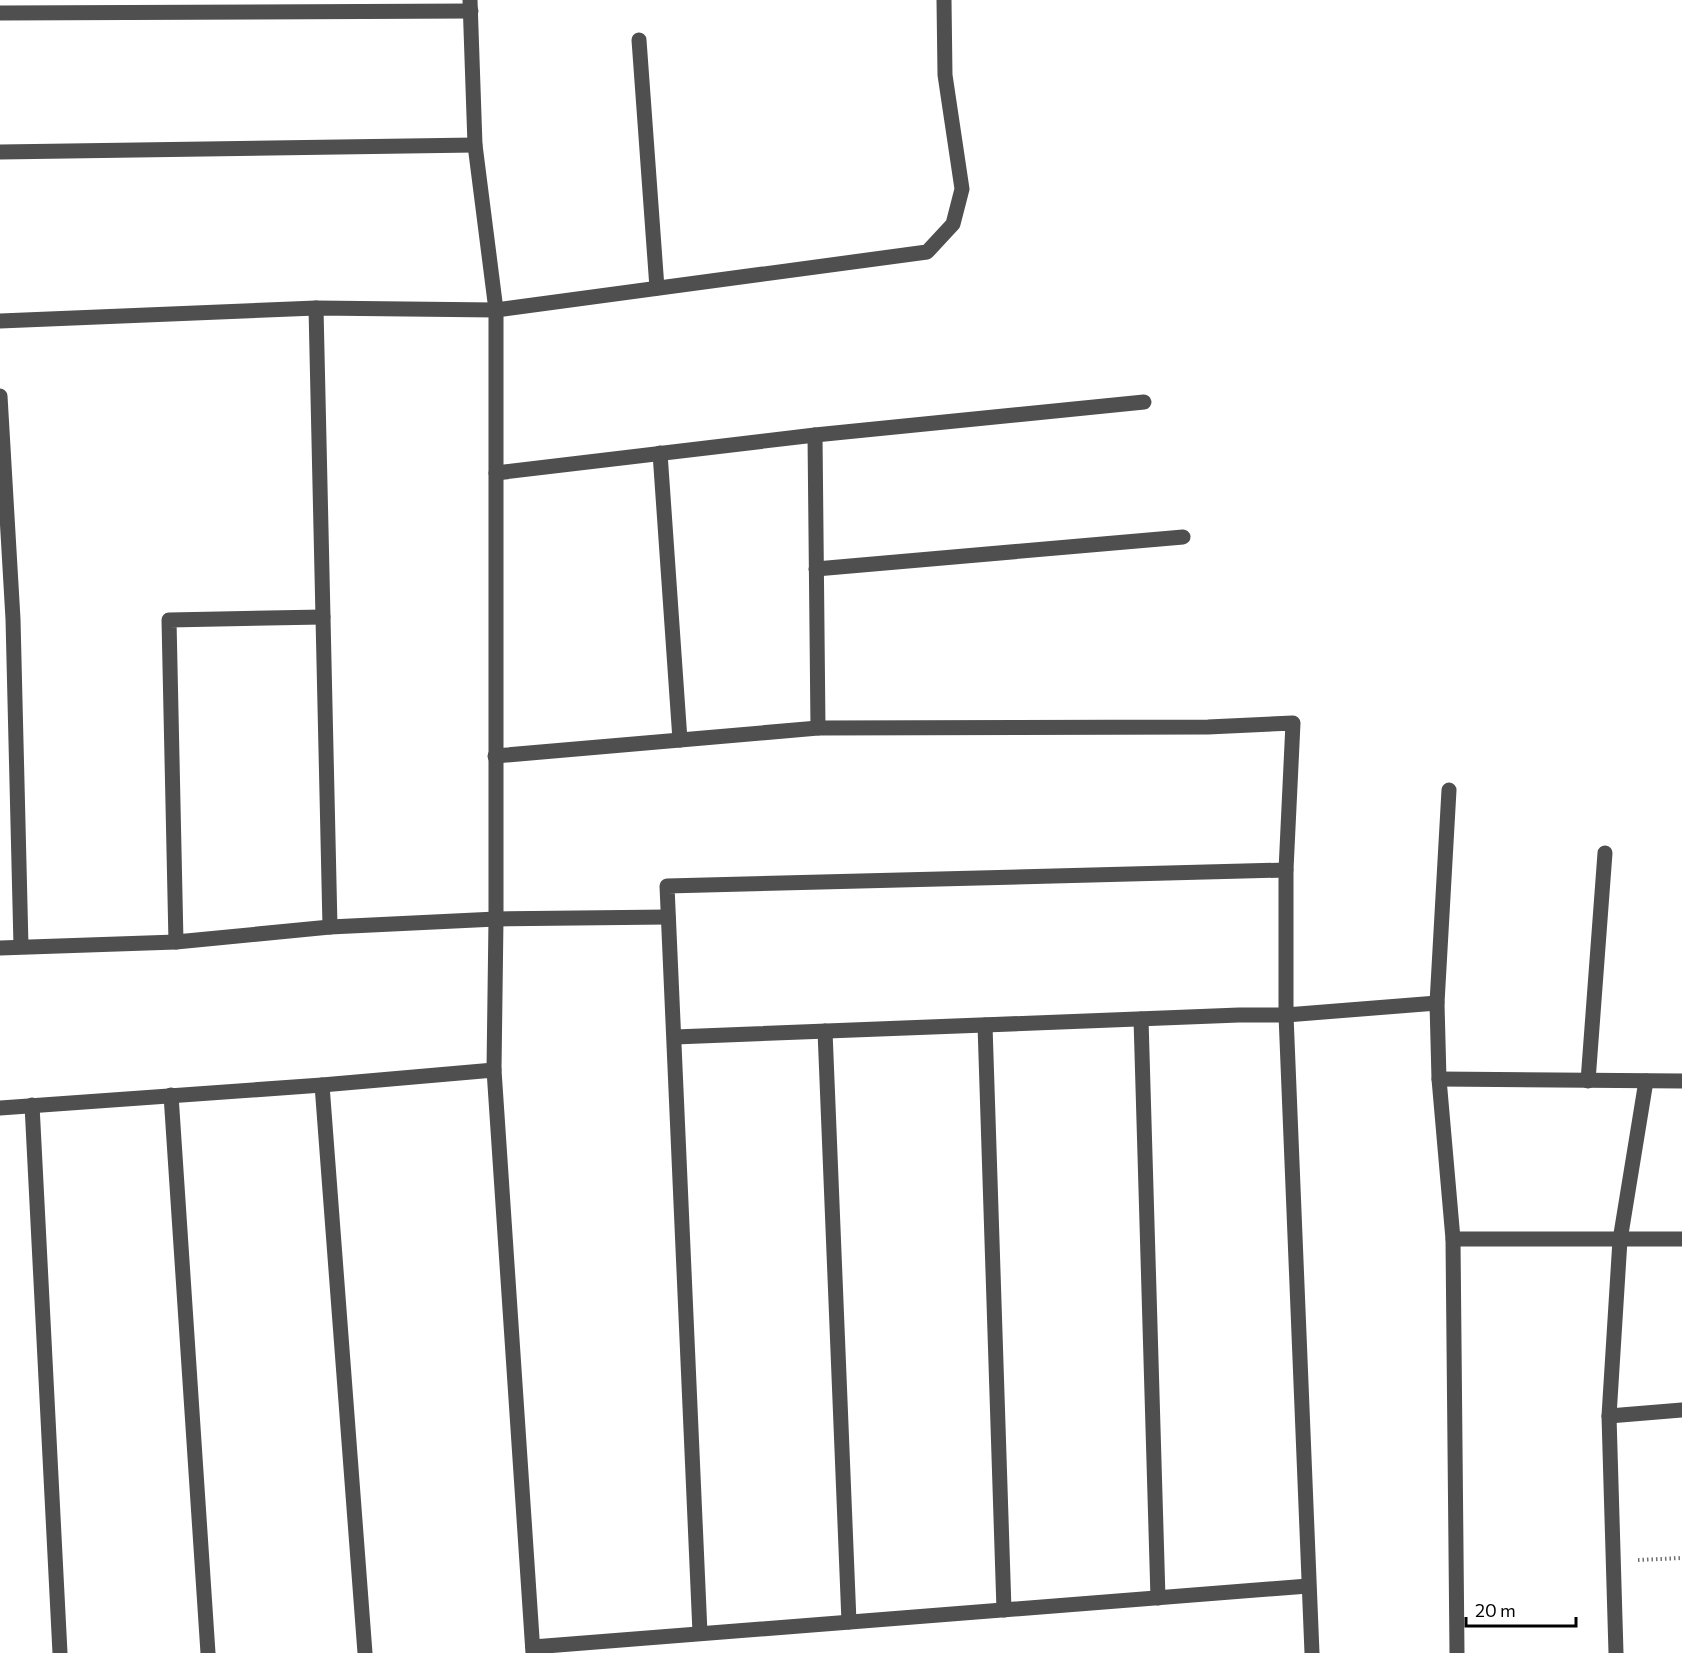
<svg xmlns="http://www.w3.org/2000/svg" width="1682" height="1653" font-family="Commissioner,sans-serif">
	<style>
		.lines { fill: none; stroke-linecap: round; stroke-linejoin: round }
		.path { stroke: #717171; stroke-width: 4; stroke-dasharray: 1.5 3; stroke-linecap: butt }
		.minor { stroke: #4f4f4f; stroke-width: 15 }
	</style>
	<rect width="100%" height="100%" fill="#fff"/>
	<g class="lines">
		<path class="path" d="M1638,1560L1682,1558"/>
		<g class="minor">
			<path d="M470,0L475,145L496,310V919L494,1070L533,1653"/>
			<path d="M0,13L471,11"/>
			<path d="M639,40L657,288"/>
			<path d="M0,152L475,145"/>
			<path d="M316,308L330,927"/>
			<path d="M0,321L316,308L496,310L927,252L953,224L962,189L945,75L944,0"/>
			<path d="M0,396L13,619L21,946"/>
			<path d="M815,435L1144,402"/>
			<path d="M660,453L680,740"/>
			<path d="M496,473L815,435L818,728"/>
			<path d="M816,569L1183,537"/>
			<path d="M495,756L818,728L1208,727L1293,723L1286,870V1015L1437,1003L1439,1079L1453,1239L1457,1653"/>
			<path d="M176,942L169,620L323,617"/>
			<path d="M0,948L176,942L330,927L496,919L668,917"/>
			<path d="M1437,1003L1449,790"/>
			<path d="M1141,1019L1158,1598"/>
			<path d="M985,1025L1004,1610"/>
			<path d="M825,1031L849,1622"/>
			<path d="M675,1037L1239,1015H1286L1312,1653"/>
			<path d="M1439,1079L1682,1081"/>
			<path d="M1588,1081L1605,853"/>
			<path d="M322,1085L365,1653"/>
			<path d="M171,1095L208,1653"/>
			<path d="M32,1105L60,1653"/>
			<path d="M0,1108L322,1085L494,1070"/>
			<path d="M1453,1239H1682"/>
			<path d="M1609,1416L1682,1410"/>
			<path d="M700,1633L667,886L1286,870"/>
			<path d="M533,1647L1308,1586"/>
			<path d="M1616,1653L1609,1416L1620,1240L1646,1081"/>
		</g>
	</g>
	<path d="M1466 1617v9h110v-9" fill="none" stroke="#000000" stroke-width="3"/>
	<text x="1475" y="1617" font-size="18" fill="#000000" stroke="#ffffff" stroke-width="4.5" paint-order="stroke">20 m</text>
</svg>
